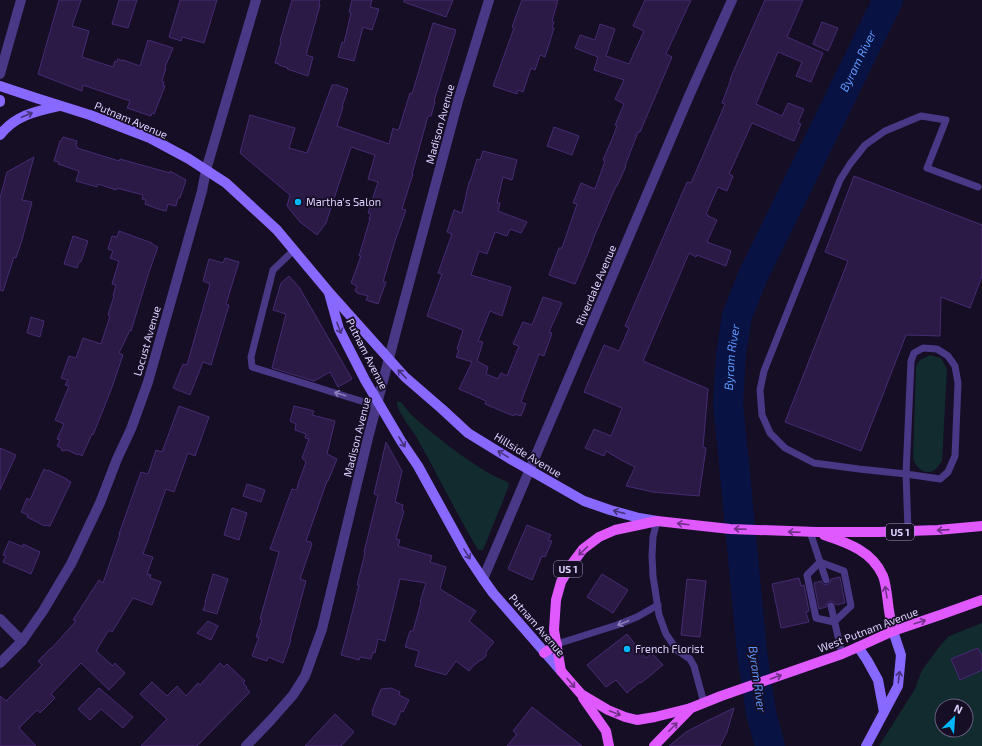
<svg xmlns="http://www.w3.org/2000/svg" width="982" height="746" font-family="'Exo 2',sans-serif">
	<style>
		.green { fill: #112b2f; fill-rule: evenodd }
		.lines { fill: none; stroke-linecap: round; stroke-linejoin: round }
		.river { stroke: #081343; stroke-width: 30 }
		.building { fill: #2b1946; stroke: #462b73 }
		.lane { stroke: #483885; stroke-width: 7 }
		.street { stroke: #483885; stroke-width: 10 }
		.secondary { stroke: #8769ff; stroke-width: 10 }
		.primary { stroke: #df59ff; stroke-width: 10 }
		.oneway { stroke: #43327c }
		.oneway2 { stroke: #8c7dbc }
		.oneway3 { stroke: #703087 }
		.poi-dot { fill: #00b6fd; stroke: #160e25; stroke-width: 1.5 }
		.labels { text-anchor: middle; stroke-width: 3.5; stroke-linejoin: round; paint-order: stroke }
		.shield { fill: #160e25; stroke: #a397be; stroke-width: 1 }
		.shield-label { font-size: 10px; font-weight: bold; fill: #dfd2ff }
		.street-label { font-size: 11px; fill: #dfd2ff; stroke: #160e25 }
		.poi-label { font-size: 11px; fill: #dfd2ff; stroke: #160e25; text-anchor: start }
		.water-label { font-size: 12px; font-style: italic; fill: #6099ff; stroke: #160e25 }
	</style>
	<rect width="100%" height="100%" fill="#160e25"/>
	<g class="green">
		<path d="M930,355L941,358L947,369L942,461C940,464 937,469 933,471C924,475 915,467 913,458L916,366L920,360Z"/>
		<path d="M397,402H401C406,408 411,415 417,420C439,439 462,457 487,472C494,477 502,479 509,483L508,488L483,550H478C456,512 437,474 416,436C411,429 396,409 397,402Z"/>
		<path d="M982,623V746H879L915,689L922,670L940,646L949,636ZM942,706H966V730H942Z"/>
	</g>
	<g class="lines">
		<path class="river" id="s1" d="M770,746L761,713L752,652L734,463L728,405L731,354L737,316L752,278L888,0"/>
	</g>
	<g class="building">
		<path d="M59,0H81L72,26L89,31L82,57L113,67L115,61L117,62L118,59L123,61V60L140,66L148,40L173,48L165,67L166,68L162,81L164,82L163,86H165L154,114L152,113L151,116L127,108L130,101L83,85L82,91L38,74Z"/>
		<path d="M119,0H137L128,28L112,24Z"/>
		<path d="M180,0H217L204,43L182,37L181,41L169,37Z"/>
		<path d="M292,0H320L319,5H320L306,55L313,57L308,76L287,69L288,68L279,65V64L275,63L281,42L280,41Z"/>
		<path d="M352,0H372L370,7L379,9L372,30L363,27L354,61L338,57L342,42L344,43L351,13L349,12Z"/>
		<path d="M404,0H453L446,17L404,2Z"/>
		<path d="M522,0H558L552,21L554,22L552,27L554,28L545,57L540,55L535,70L531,68L523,92L518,90L517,94L493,86L514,28L512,27Z"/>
		<path d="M645,0H691L666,54L672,57L640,132H638L625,166H626L617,186H616L594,237L589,251L575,284L549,275L559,248H562L577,204L573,203L581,183L595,189L605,161L603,160L612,139L617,126L615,125L616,123L624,104L615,99L624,80L594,70L598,57L575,48L580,35L595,40L600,24L615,29L606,56L629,64L644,31L633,26Z"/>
		<path d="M765,0H803L787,37L823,53L811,82L796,76L802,62L778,52L756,104L782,116L788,103L804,109L798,123L801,124L794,141L752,123L729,174L733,176L727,191L718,187L706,214L708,215V216L717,220L707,242L731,251L726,266L697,255L696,257L689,253L643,361L708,389L703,447L706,448L699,496L653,492L626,486L635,467L621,460L606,451L604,456L585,448L594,429L611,436L622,408L584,392L604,345L619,351L629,328L625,326L687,182L691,183L704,153L725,104L722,103L731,79H730Z"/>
		<path d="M822,22L838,28L828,51L813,44Z"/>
		<path d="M433,23L456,30L434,101L435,102L431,116H428L412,174H413L402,209L406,210L395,241L383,282H386L378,304L366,300L368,296L357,293V292L355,291L357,286L351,283L361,256H359L370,219H369L371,214L368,213L378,182L368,179L375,155L351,147L326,223L317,235L300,222L287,206L290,195L240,153L250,115L295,128L289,148L307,153L332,85H337L348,89L342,107H343L337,126L389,144L393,128L397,130L398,129H399L410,93L412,94Z"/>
		<path d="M554,127L579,136L572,155L547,146Z"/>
		<path d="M63,137L77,141L76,146H77V148L119,161L120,159L170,173V171L186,180L180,198H178L176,206L168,204L166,211L158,209L145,204L146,200L142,199L143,195L117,188L116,190L98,184L97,187L76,181L79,171L58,164L59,162L54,161L60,141H61Z"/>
		<path d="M483,151L517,160L512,180L503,177L497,203H500L498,211L527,222L521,233L510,229L507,236L495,232L487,254L479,251L471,275L511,287L502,316L490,311L478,341L483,342L477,361L488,367L486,374L498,379L501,373L507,376L519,346L513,344L523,322L532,325L543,297L562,303L549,332L552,333L544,356L539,354L521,402L526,404L521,416L515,414L514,416L504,412L485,404L486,401L459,389L472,362L456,357L459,350L457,349L463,330L427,316L442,274L438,273L452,234L447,232L454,210L462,213L469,182H470L477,159L480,160Z"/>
		<path d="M34,157L22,200L32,202L22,240L16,258L14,257L3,291L0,290V198L7,172Z"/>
		<path d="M854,176L982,225V276L970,308L941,297L940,336L906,335L861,451L785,422L848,261L825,252Z"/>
		<path d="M119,231L152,243V244L158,247L149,272L131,331L130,330L119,353L123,355L111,390L93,435L92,434L82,456L79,454L78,455L67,450L62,451L61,448L57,446L60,440L57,439L64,424L55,420L69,386L65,385L68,380L61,378L69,356L76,358L83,338L101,344L110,316L108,315L114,296H113L116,285L112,284L119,261L110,258L113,251L108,249L112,236L117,237Z"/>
		<path d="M73,236L88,241L81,262H79L77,268L64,264Z"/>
		<path d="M225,258L239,262L226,304L229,305L211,365L203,362L190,395L173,388L183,364L187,365L196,333L210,284L203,281L209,259L223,263Z"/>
		<path d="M289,276L299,287L352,379L338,387L330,372L314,381L272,368L286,314L273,310L281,283Z"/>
		<path d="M31,317L44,321L40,337L27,333Z"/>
		<path d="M179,406L209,417L195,456L188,453L174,492L166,489L143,554L153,557L147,574L151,575L150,578L161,582L152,605L133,598L112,632L109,630L96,651L113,666L115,663L125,673L109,690L81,663L51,694L55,698L40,713L37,710L19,728L36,746H0V696L6,701L42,665L38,661L51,648H52L76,621L73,620L99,580L103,583L120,534H119L141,472L148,474L156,450L162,452Z"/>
		<path d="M294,406L314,411L312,415L335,421L327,454L337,459L328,481H327L306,541L311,542V543L312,544L300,579L306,581L290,640H291L283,663L268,657L267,661L252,656L259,637H256L262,620L260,619L279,552L270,549L292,489L297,490L298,484L306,462L302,458L309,439L305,438L306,434L295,430L296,424L290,421Z"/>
		<path d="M386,442L402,471L395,502L403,505L402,510L404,511L396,539L400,540L398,546L432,556L430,562L446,567L440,589L476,611L469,621L494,642L486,652V656L483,659L479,661L476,664H475L469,671L456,661L446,675L415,666L419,651L405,647L410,631H413L421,602H420L426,583L400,579L385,641L378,639L375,653L373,652L371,659L360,657L359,660L341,655L347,633L359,585H357L365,553L364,552L378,495L374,494Z"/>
		<path d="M0,448L16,455L0,490Z"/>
		<path d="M44,469L47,471L48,470L67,479V480L71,482L50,526L46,525L45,526L27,517L28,515L21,512L27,498L30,500Z"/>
		<path d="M247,484L265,490L261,502L243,496Z"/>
		<path d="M232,508L247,513L239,540L224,535Z"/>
		<path d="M527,525L551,535L548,540L552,541L545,557L542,556L532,580L508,569Z"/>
		<path d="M9,541L23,547V544L40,552L31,574L3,562L6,556L3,555Z"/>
		<path d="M213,574L228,579L217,614L203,610L206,602H205Z"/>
		<path d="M602,574L628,590L613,613L587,597Z"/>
		<path d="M840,577L845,603L836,605L834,602L830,601L827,603L826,607L819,609L814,583L821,581L823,584L827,585L830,583L831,579Z"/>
		<path d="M799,578L801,586L804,585L809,611L806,612L809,622L781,628L772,584Z"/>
		<path d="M687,579L706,581L700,637L681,635Z"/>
		<path d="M208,621L218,626L211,640L197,633Z"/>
		<path d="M627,634L646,658L652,653L663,665L641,683L640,682L627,693L616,680L606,687L587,665Z"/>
		<path d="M978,648L982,656V670L960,680L951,659Z"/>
		<path d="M220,663L224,667L227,664L245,681L243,683L247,687L246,688L250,692L240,702L197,746H141L167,719L140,694L152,682L167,696L177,686L186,696L198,683L200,685Z"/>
		<path d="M99,688L133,717L123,728L101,709L90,720L78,709Z"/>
		<path d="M391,688L400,692L399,695L409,700L403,712L401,711L395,725L372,715L373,711H372L381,689Z"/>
		<path d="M532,707L582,746H507L517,734L513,731Z"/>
		<path d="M734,708L727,732L720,746H669L686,732L707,721Z"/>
		<path d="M335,714L354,732L341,746H305Z"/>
	</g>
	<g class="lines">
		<g class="lane">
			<path d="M294,250L273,270L251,357L252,367L377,406"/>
			<path d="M923,348L937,349L948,356L955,366L958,383L955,456L948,472L940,479L906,474L911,361L914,353Z"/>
			<path d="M657,521L653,537L652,556L653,576L659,615L666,634L677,650L690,659L694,666L704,703"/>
			<path d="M908,531L906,474L859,469L814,463L785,448L770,433L762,415L760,390L764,371L840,180L850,164L865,145L885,131L921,116L946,120L927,168L978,187"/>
			<path d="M810,532L826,580"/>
			<path d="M820,562L844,571L851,606L834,622L816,618L807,575Z"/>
			<path d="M831,606L842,654"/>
			<path d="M557,644L617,625L637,617L658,605"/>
		</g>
		<g class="street">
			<path d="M0,74L21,0"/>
			<path d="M483,579L689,96L732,0"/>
			<path d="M0,619L22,641"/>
			<path d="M0,663L22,641L43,611L71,564L100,503L117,459L131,429L148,382L202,191L206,170L256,0"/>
			<path d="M246,746L271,720L293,695L305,676L322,629L368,438L398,324L458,101L489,0"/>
		</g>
		<g class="secondary">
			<path d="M0,86L36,98L90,115L150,138L189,159L226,183L277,230L328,291L405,377L442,409L468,433L512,460L584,501L610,510L639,518L657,521"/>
			<path d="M0,100V102"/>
			<path d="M0,135C15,115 37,111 59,106"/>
			<path d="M329,293L339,329L365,380L401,441L418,466L467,555L483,579L493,593L561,671"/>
			<path d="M858,647L867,660L878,680L884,712"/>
			<path d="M866,746L898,686L901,655L893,631"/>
		</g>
		<g class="primary">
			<path d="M824,535C848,543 872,551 883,576C886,584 887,595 888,603C889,613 891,622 893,631"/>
			<path d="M544,653L557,644"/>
			<path d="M583,698L606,731L609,746"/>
			<path d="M691,708L655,717L637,720L625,717L608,710L581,694L561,671L554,630L556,600L561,582L571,565L583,549L599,537L615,530L657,521L730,529L817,532H879L938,530L982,526"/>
			<path d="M654,746L691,708L721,696L842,654L858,647L893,631L940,615L982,600"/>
		</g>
	</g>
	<defs><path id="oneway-shaft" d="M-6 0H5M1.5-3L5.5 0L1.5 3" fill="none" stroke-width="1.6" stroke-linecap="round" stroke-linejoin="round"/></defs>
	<g class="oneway">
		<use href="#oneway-shaft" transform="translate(27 115) rotate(-23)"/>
		<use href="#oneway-shaft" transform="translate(339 328) rotate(69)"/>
		<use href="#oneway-shaft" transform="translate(402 374) rotate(-134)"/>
		<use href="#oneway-shaft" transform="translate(402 442) rotate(58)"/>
		<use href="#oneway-shaft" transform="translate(503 454) rotate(-149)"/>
		<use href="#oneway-shaft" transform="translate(619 512) rotate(-165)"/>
		<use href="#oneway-shaft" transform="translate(467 554) rotate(58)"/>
		<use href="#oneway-shaft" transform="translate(899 677) rotate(-83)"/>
	</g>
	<g class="oneway2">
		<use href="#oneway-shaft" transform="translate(340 394) rotate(-163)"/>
		<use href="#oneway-shaft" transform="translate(623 623) rotate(157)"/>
	</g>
	<g class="oneway3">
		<use href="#oneway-shaft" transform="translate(683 524) rotate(-173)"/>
		<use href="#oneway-shaft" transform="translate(740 529) rotate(-178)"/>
		<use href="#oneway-shaft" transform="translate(943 530) rotate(176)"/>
		<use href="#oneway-shaft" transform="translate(794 532) rotate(-178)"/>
		<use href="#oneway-shaft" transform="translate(583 551) rotate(136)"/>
		<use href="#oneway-shaft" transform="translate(886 592) rotate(-100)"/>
		<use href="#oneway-shaft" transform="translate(920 622) rotate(-18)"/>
		<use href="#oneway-shaft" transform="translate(776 677) rotate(-19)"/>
		<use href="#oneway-shaft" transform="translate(571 683) rotate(50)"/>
		<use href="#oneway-shaft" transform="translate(615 713) rotate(21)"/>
		<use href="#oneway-shaft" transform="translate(673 727) rotate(-45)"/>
	</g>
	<g class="poi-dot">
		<circle cx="298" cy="202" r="4"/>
		<circle cx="627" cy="649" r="4"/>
	</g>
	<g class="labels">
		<g class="shield">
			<rect x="886" y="524" width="28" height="16" rx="3"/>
			<rect x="554" y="561" width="28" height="16" rx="3"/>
		</g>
		<g class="shield-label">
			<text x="900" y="536">US 1</text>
			<text x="568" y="573">US 1</text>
		</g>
		<g class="street-label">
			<text transform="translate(131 120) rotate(23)" y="4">Putnam Avenue</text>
			<text transform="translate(440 124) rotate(-75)" y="4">Madison Avenue</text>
			<text transform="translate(596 285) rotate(-67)" y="4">Riverdale Avenue</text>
			<text transform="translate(147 341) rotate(-74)" y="4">Locust Avenue</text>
			<text transform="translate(367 354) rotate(63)" y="4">Putnam Avenue</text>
			<text transform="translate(357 437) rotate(-76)" y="4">Madison Avenue</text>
			<text transform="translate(528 455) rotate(31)" y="4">Hillside Avenue</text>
			<text transform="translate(537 625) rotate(49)" y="4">Putnam Avenue</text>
			<text transform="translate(868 630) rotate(-21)" y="4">West Putnam Avenue</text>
		</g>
		<g class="poi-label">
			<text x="306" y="206">Martha's Salon</text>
			<text x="635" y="653">French Florist</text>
		</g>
		<g class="water-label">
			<text dy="4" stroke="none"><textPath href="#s1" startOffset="716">Byram River</textPath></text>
			<text dy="4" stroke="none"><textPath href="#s1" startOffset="392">Byram River</textPath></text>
			<text transform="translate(757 679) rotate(82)" y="4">Byram River</text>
		</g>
	</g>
	<g transform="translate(954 718) rotate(25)"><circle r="19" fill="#160e25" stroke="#665c7c"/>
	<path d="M0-3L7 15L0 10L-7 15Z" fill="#00b6fd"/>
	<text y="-6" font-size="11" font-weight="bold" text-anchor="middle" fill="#dfd2ff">N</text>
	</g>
</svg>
